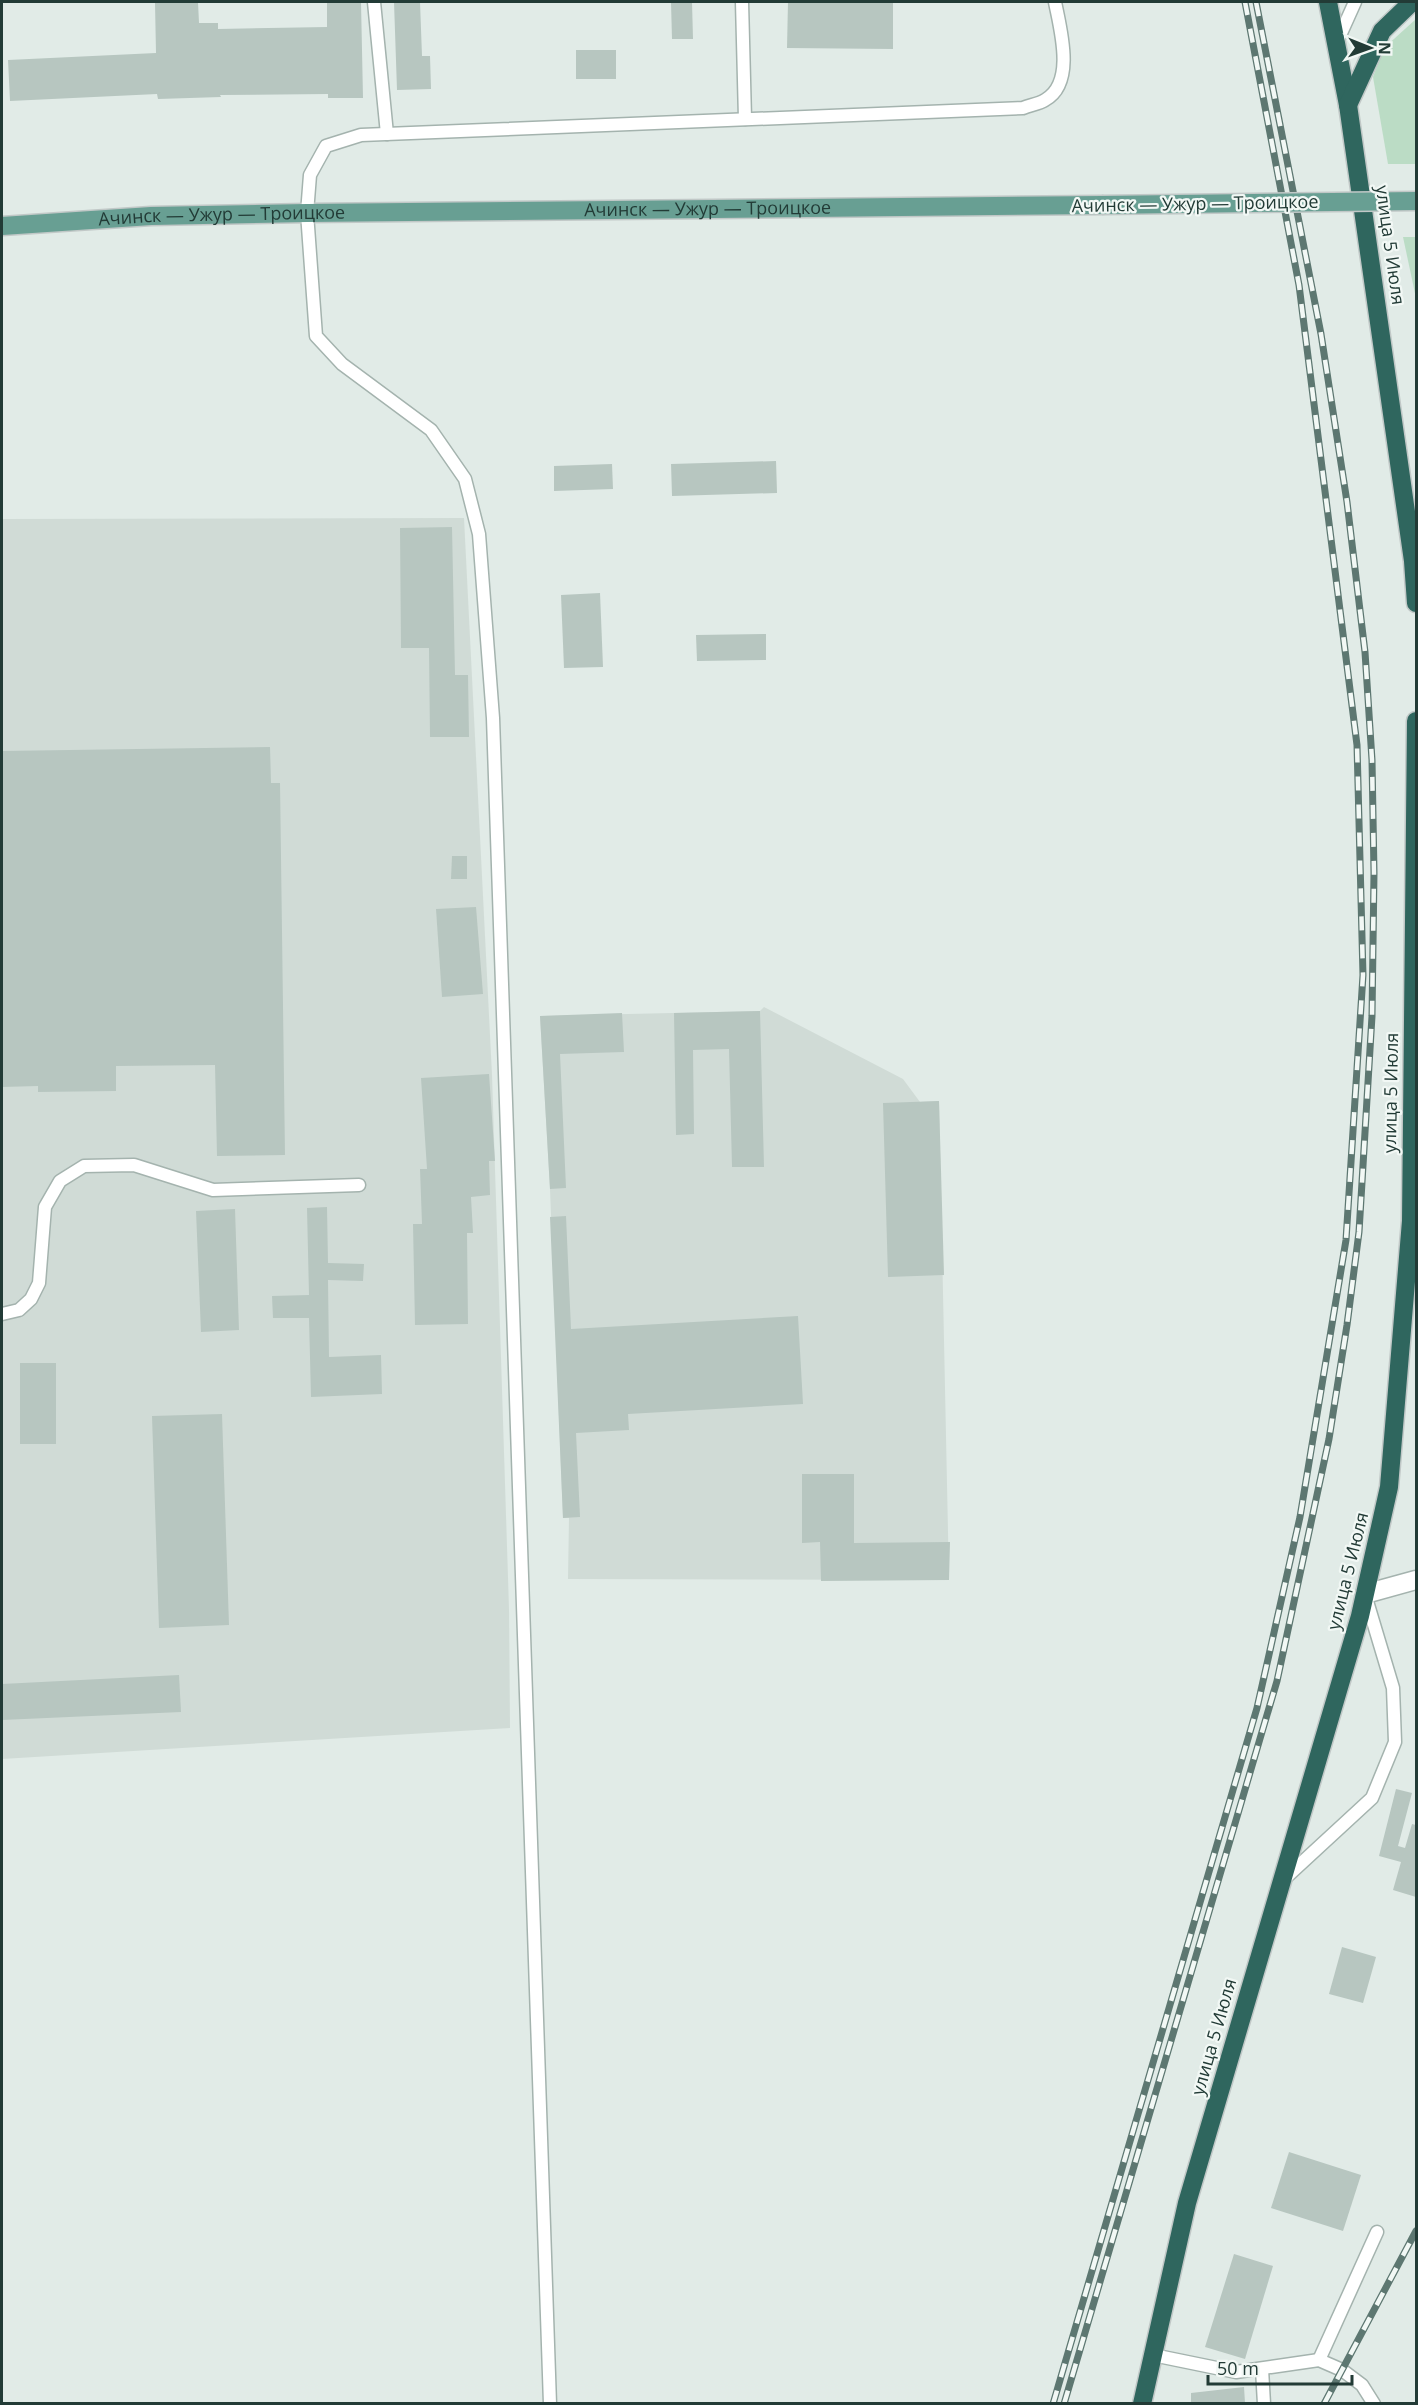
<svg xmlns="http://www.w3.org/2000/svg" width="1418" height="2405" font-family="'Open Sans',sans-serif">
	<style>
		.built { fill: #d0dbd6 }
		.green { fill: #bbdcc5 }
		.building { fill: #b7c6c0 }
		.lines { fill: none; stroke-linecap: round; stroke-linejoin: round }
		.lane-casing { stroke: #a4b3ae; stroke-width: 15 }
		.street-casing { stroke: #a4b3ae; stroke-width: 21 }
		.primary-casing { stroke: #c1c8c7; stroke-width: 21 }
		.highway-casing { stroke: #c1c8c7; stroke-width: 21 }
		.lane { stroke: #fff; stroke-width: 12 }
		.street { stroke: #fff; stroke-width: 18 }
		.primary { stroke: #689f93; stroke-width: 18 }
		.highway { stroke: #2f665e; stroke-width: 18 }
		.rail-casing { stroke: #5d7771; stroke-width: 7 }
		.rail { stroke: #f2f8f5; stroke-width: 4.5; stroke-dasharray: 14; stroke-linecap: butt }
		.primary-bridge-casing { stroke: #c1c8c7; stroke-width: 21; stroke-linecap: butt }
		.primary-bridge { stroke: #689f93; stroke-width: 18 }
		.labels { text-anchor: middle; stroke-width: 4.5; stroke-linejoin: round; paint-order: stroke }
		.street-label { font-size: 18px; fill: #223b36; stroke: #f2f8f5 }
	</style>
	<rect width="100%" height="100%" fill="#e1ebe7"/>
	<g class="built">
		<path d="M464,518L492,1075L509,1609L510,1728L2,1759V519Z"/>
		<path d="M764,1007L903,1079L920,1102L939,1101L949,1580L568,1579L569,1518H563L550,1189L540,1016L760,1011Z"/>
	</g>
	<g class="green">
		<path d="M1416,19V164H1388L1373,77L1384,48Z"/>
		<path d="M1403,237H1416V298Z"/>
	</g>
	<g class="building">
		<path d="M198,2L199,23H218V29L327,27V2H361L363,98H328V94L220,95L221,97L158,99L157,94L10,101L8,60L156,53L155,3Z"/>
		<path d="M394,2H420L422,56H430L431,89L397,90Z"/>
		<path d="M671,2H692L693,39H672Z"/>
		<path d="M788,2H893V49L787,48Z"/>
		<rect x="576" y="50" width="40" height="29"/>
		<path d="M776,461L777,493L672,496L671,464Z"/>
		<path d="M612,464L613,489L554,491V466Z"/>
		<path d="M452,527L455,675H468L469,737H430L429,648H401L400,528Z"/>
		<path d="M600,593L603,667L564,668L561,595Z"/>
		<path d="M766,634V660L697,661L696,635Z"/>
		<path d="M270,747L271,783H280L285,1155L217,1156L215,1065L116,1066V1091L38,1092V1086L2,1087V751Z"/>
		<path d="M452,856H467V879H451Z"/>
		<path d="M476,907L483,994L442,997L436,909Z"/>
		<path d="M760,1011L764,1167H732L729,1049L693,1050L694,1134L676,1135L674,1013Z"/>
		<path d="M622,1013L624,1052L560,1054L566,1188L550,1189L540,1016Z"/>
		<path d="M489,1074L495,1161H489L490,1195L471,1197L473,1233H467L468,1324L415,1325L413,1224H422L420,1169H427L421,1078Z"/>
		<path d="M939,1101L944,1275L888,1277L883,1103Z"/>
		<path d="M327,1207L328,1263L364,1264L363,1281L328,1280L329,1357L381,1355L382,1394L311,1397L309,1318H273L272,1296L309,1295L307,1208Z"/>
		<path d="M235,1209L239,1330L201,1332L196,1211Z"/>
		<path d="M566,1216L571,1329L798,1316L803,1404L628,1414L629,1430L576,1433L580,1517L563,1518L550,1217Z"/>
		<rect x="20" y="1363" width="36" height="81"/>
		<path d="M222,1414L229,1625L159,1628L152,1416Z"/>
		<path d="M802,1474H854V1543L950,1542L949,1580L821,1581L820,1542L802,1543Z"/>
		<path d="M179,1675L181,1712L2,1720V1684Z"/>
		<path d="M1396,1789L1412,1793L1398,1846L1405,1848L1412,1824L1416,1825V1897L1393,1890L1401,1862L1379,1856Z"/>
		<path d="M1342,1947L1376,1957L1363,2003L1329,1994Z"/>
		<path d="M1289,2152L1361,2175L1343,2231L1271,2208Z"/>
		<path d="M1234,2254L1273,2266L1245,2359L1205,2347Z"/>
		<path d="M1244,2387L1245,2403H1191V2393Z"/>
	</g>
	<g class="lines">
		<g class="lane-casing">
			<g id="lane">
				<path d="M374,2L387,134"/>
				<path d="M742,2L745,119"/>
				<path d="M1337,42L1355,2"/>
				<path d="M2,1314L19,1310L31,1299L39,1283L45,1207L60,1181L84,1166L134,1165L213,1190L359,1185"/>
				<path d="M1282,1881L1372,1798L1395,1742L1393,1688L1366,1598"/>
				<path d="M1153,2355L1236,2372L1319,2360L1342,2370L1362,2385L1374,2404"/>
				<path d="M1319,2360L1377,2232"/>
				<path d="M1262,2369L1264,2404"/>
				<path d="M550,2404L493,718L479,534L465,479L431,430L342,364L316,336L307,213L310,175L326,146L361,135L1023,108C1030,105 1039,104 1045,100C1076,83 1060,28 1055,2"/>
			</g>
		</g>
		<g class="street-casing">
			<path id="street" d="M1365,1594L1416,1580"/>
		</g>
		<g class="primary-casing">
			<g id="primary">
				<path id="s1" d="M2,226L151,216L307,213L1102,205"/>
			</g>
		</g>
		<g class="highway-casing">
			<g id="highway">
				<path d="M1328,2L1348,105L1413,561L1416,603"/>
				<path d="M1348,105L1382,31L1412,2"/>
				<path d="M1142,2404L1187,2203L1360,1616L1389,1487L1411,1221L1416,721"/>
			</g>
		</g>
		<use href="#lane" class="lane"/>
		<use href="#street" class="street"/>
		<use href="#primary" class="primary"/>
		<use href="#highway" class="highway"/>
		<g class="rail-casing">
			<g id="rail">
				<path d="M1053,2404L1257,1708L1300,1517L1346,1240L1363,975L1357,745L1299,285L1245,2"/>
				<path d="M1064,2404L1277,1681L1329,1439L1347,1325L1359,1232L1372,1016L1374,873L1372,760L1365,652L1347,502L1321,334L1256,2"/>
				<path d="M1324,2404L1416,2231"/>
			</g>
		</g>
		<use href="#rail" class="rail"/>
		<g class="primary-bridge-casing">
			<path id="primary-bridge" d="M1102,205L1416,201"/>
		</g>
		<use href="#primary-bridge" class="primary-bridge"/>
	</g>
	<g class="labels">
		<g class="street-label">
			<text transform="translate(1195 204) rotate(-1)" y="6">Ачинск — Ужур — Троицкое</text>
			<text dy="6" stroke="none"><textPath href="#s1" startOffset="706">Ачинск — Ужур — Троицкое</textPath></text>
			<text dy="6" stroke="none"><textPath href="#s1" startOffset="220">Ачинск — Ужур — Троицкое</textPath></text>
			<text transform="translate(1390 245) rotate(82)" y="6">улица 5 Июля</text>
			<text transform="translate(1391 1093) rotate(-89)" y="6">улица 5 Июля</text>
			<text transform="translate(1348 1571) rotate(-76)" y="6">улица 5 Июля</text>
			<text transform="translate(1214 2037) rotate(-74)" y="6">улица 5 Июля</text>
		</g>
	</g>
	<rect width="1418" height="2405" fill="none" stroke="#223b36" stroke-width="6"/>
	<g transform="translate(1370 48) rotate(91)" stroke="#f2f8f5" stroke-width="4.5" paint-order="stroke">
	<path d="M0-4.5L10 22L0 15L-10 22Z" fill="#223b36"/>
	<text y="-9" font-size="16" font-weight="bold" text-anchor="middle" fill="#223b36">N</text>
	</g>
	<path d="M1208 2375v9h144v-9" fill="none" stroke="#223b36" stroke-width="3"/>
	<text x="1217" y="2375" font-size="18" fill="#223b36" stroke="#f2f8f5" stroke-width="4.5" paint-order="stroke">50 m</text>
</svg>
